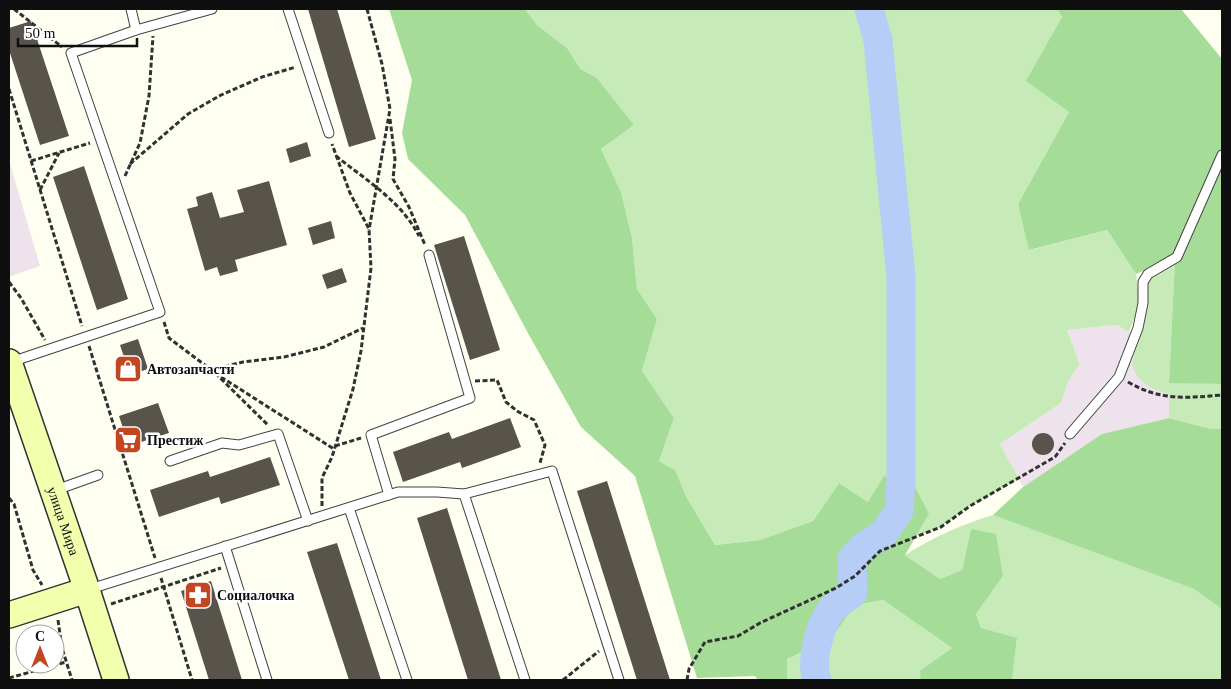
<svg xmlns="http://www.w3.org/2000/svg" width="1231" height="689" font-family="Georgia,serif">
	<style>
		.industrial { fill: #eee3ec }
		.green { fill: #c6ebb9 }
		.forest { fill: #a5dc98 }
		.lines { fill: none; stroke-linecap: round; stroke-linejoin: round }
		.river { stroke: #b5cdf7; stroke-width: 29 }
		.building { fill: #58534b }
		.lane-casing { stroke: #424242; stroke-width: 11 }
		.secondary-casing { stroke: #313131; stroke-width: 28 }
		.path { stroke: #313131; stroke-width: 3; stroke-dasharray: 5 2.5; stroke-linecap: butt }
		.lane { stroke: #fff; stroke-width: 9 }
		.secondary { stroke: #f2ffac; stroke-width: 25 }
		.labels { text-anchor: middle; stroke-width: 5; stroke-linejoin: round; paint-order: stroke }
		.poi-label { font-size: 14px; font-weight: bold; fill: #0f0f0f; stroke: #fff; text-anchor: start }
		.street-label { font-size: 14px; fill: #0f0f0f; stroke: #fff }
	</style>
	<rect width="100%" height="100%" fill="#fefff1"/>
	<g class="industrial">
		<path d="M9,160L40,266L9,277Z"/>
		<path d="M1117,325L1170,354L1169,418L1102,434L1023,487L1000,444L1061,403L1069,380L1080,364L1067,330Z"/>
	</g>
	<g class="green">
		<path d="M525,9H1057L1062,17L1027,81L1069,112L1018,204L1030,250L1107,230L1136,274L1140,303L1129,332L1117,325L1067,330L1080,364L1069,380L1061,403L1000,444L1019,479L970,506L941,527L916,536L929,514L868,502L839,483L813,521L760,540L715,545L687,498L675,470L659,461L674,418L642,371L657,319L637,289L632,238L621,192L601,149L634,125L597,78L579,69L567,48L537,25Z"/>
		<path d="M1175,258L1169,382L1222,384V429H1211L1169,418V394C1151,389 1137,383 1132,364C1140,330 1154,307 1143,271Z"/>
		<path d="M993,515L1194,589L1222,609V680H1012L1017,639L981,628L976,614L1003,576L971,529L962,570L940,579L905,555C934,537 960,525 993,515Z"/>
		<path d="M883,600L952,648L921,671V680H787V659L832,638L855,605Z"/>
	</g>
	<g class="forest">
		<path d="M389,9H525L537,25L567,48L580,69L597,78L634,125L601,149L621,192L632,238L637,289L657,319L642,371L674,418L659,461L675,470L687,498L715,545L760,540L813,521L839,483L868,502L884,476L915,487L929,514L905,555L940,579L962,570L971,529L996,534L1003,576L976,614L981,628L1017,638L1012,680H921L920,671L952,648L883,600L855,605L832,638L787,659V680H758L755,676L697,678L635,476L581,427L529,335L465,215L408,159L402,133L412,80Z"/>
		<path d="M1057,9H1181L1222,59V384L1169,383L1175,258L1136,274L1107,230L1029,250L1018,204L1069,112L1026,81L1062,17Z"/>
		<path d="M1169,418L1211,429H1222V609L1194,589L993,515L1023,487L1102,434Z"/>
	</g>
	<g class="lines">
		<path class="river" d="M817,680C810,662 820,621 834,607C839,602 847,598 853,593L852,559L864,546L884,533L899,511L901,482V277L878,40L869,9"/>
	</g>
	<g class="building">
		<path d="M308,9H337L376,139L349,147Z"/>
		<path d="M31,21L69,136L40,145L9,50V28Z"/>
		<path d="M307,142L311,156L290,163L286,149Z"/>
		<path d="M84,166L128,299L97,310L53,177Z"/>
		<path d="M269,181L287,245L235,260L238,271L220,276L217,267L205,271L187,209L198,206L196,197L212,192L220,218L244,212L237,190Z"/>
		<path d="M331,221L335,238L313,245L308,228Z"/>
		<path d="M464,236L500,350L470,360L434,245Z"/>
		<path d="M342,268L347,282L327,289L322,275Z"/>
		<path d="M138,339L148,369L130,375L120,345Z"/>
		<path d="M158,403L169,433L129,446L119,416Z"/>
		<path d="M510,418L521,447L462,468L460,462L403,482L393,452L449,432L452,439Z"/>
		<circle cx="1043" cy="444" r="11"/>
		<path d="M270,457L280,485L221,504L219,497L159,517L150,490L208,471L210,477Z"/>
		<path d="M607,481L670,680H637L577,491Z"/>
		<path d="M447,508L501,680H468L417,518Z"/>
		<path d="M337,543L381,680H349L307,552Z"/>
		<path d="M211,581L242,680H209L181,591Z"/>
	</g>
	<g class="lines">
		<g class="lane-casing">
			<g id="lane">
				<path d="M131,9L136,30"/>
				<path d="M288,9L329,133"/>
				<path d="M11,362L160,312L71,53L136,30L212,9"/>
				<path d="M1070,434L1119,377L1138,328L1143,303V282L1148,274L1177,257L1222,155"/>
				<path d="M170,461L222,443L239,445L278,434L308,521"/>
				<path d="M56,490L98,475"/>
				<path d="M464,494L525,680"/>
				<path d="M389,495L371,435L470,398L429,255"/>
				<path d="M349,508L407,680"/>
				<path d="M225,546L267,680"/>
				<path d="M87,590L398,492H437L464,494L552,471L619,680"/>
			</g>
		</g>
		<g class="secondary-casing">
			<g id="secondary">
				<path id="s1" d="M9,362L87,590L116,680"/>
				<path d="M9,615L87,590"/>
			</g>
		</g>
		<g class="path">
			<path d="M14,9L62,47"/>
			<path d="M367,9L382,64L390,109L369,230"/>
			<path d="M9,89L82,326"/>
			<path d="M390,119L395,159L393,179L409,207L425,245"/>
			<path d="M336,156C366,180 402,202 419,236"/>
			<path d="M31,161L90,143"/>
			<path d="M130,164L188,114L221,95L262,77L296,67"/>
			<path d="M125,176L140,143L149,96L153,36"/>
			<path d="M40,190L59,153"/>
			<path d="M9,282L21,298L45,340"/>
			<path d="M164,322L169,338L214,372L268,425"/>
			<path d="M89,346L155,558"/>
			<path d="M210,370L243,362L284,357L324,347L363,328"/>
			<path d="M221,377L334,449"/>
			<path d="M475,381L497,380L506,402L517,411L534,420L545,445L540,463"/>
			<path d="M1128,382C1160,401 1187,398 1222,395"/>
			<path d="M335,446L361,438"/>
			<path d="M9,498L14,504L33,570L42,585"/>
			<path d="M322,506V478L332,457L353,389L361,351L371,268L369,229L350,193L332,144"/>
			<path d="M161,578L192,680"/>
			<path d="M111,604L221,568"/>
			<path d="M58,620L62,648L72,680"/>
			<path d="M9,678L66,662"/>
			<path d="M563,680L599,651"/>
			<path d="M687,680L689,669L705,642L738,636L760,623L836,588L855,576L880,551L941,527L970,506L1055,457L1065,443"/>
		</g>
		<use href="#lane" class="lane"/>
		<use href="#secondary" class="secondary"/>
	</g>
	<defs>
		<g id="shop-square" transform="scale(1.4375)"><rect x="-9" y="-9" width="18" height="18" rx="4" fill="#c34623" stroke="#fff"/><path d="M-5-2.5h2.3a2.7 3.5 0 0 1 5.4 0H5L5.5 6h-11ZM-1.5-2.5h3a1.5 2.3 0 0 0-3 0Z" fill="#fff"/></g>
		<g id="supermarket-square" transform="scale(1.4375)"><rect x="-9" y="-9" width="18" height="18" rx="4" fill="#c34623" stroke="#fff"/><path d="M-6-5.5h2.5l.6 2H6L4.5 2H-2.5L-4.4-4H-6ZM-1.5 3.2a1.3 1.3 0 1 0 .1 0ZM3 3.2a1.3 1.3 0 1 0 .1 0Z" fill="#fff"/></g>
		<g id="pharmacy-square" transform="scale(1.4375)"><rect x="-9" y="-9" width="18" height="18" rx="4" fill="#c34623" stroke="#fff"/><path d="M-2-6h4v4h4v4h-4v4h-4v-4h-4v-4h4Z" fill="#fff"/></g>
	</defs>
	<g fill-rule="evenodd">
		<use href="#shop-square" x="128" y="369"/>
		<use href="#supermarket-square" x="128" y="440"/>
		<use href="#pharmacy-square" x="198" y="595"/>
	</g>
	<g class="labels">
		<g class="poi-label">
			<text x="147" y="374">Автозапчасти</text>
			<text x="147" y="445">Престиж</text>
			<text x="217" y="600">Социалочка</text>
		</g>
		<g class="street-label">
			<text dy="5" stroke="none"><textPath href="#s1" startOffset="168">улица Мира</textPath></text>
		</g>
	</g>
	<rect width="1231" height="689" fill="none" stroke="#0f0f0f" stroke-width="20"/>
	<g transform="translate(40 649)"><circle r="24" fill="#ffffff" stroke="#9f9f9f"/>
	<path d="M0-4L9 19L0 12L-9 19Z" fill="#c34623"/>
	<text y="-8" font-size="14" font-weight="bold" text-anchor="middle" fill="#0f0f0f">С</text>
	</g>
	<path d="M18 38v8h119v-8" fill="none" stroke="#0f0f0f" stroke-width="2.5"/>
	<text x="25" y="38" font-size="15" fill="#0f0f0f" stroke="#ffffff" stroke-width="4" paint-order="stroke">50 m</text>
</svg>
